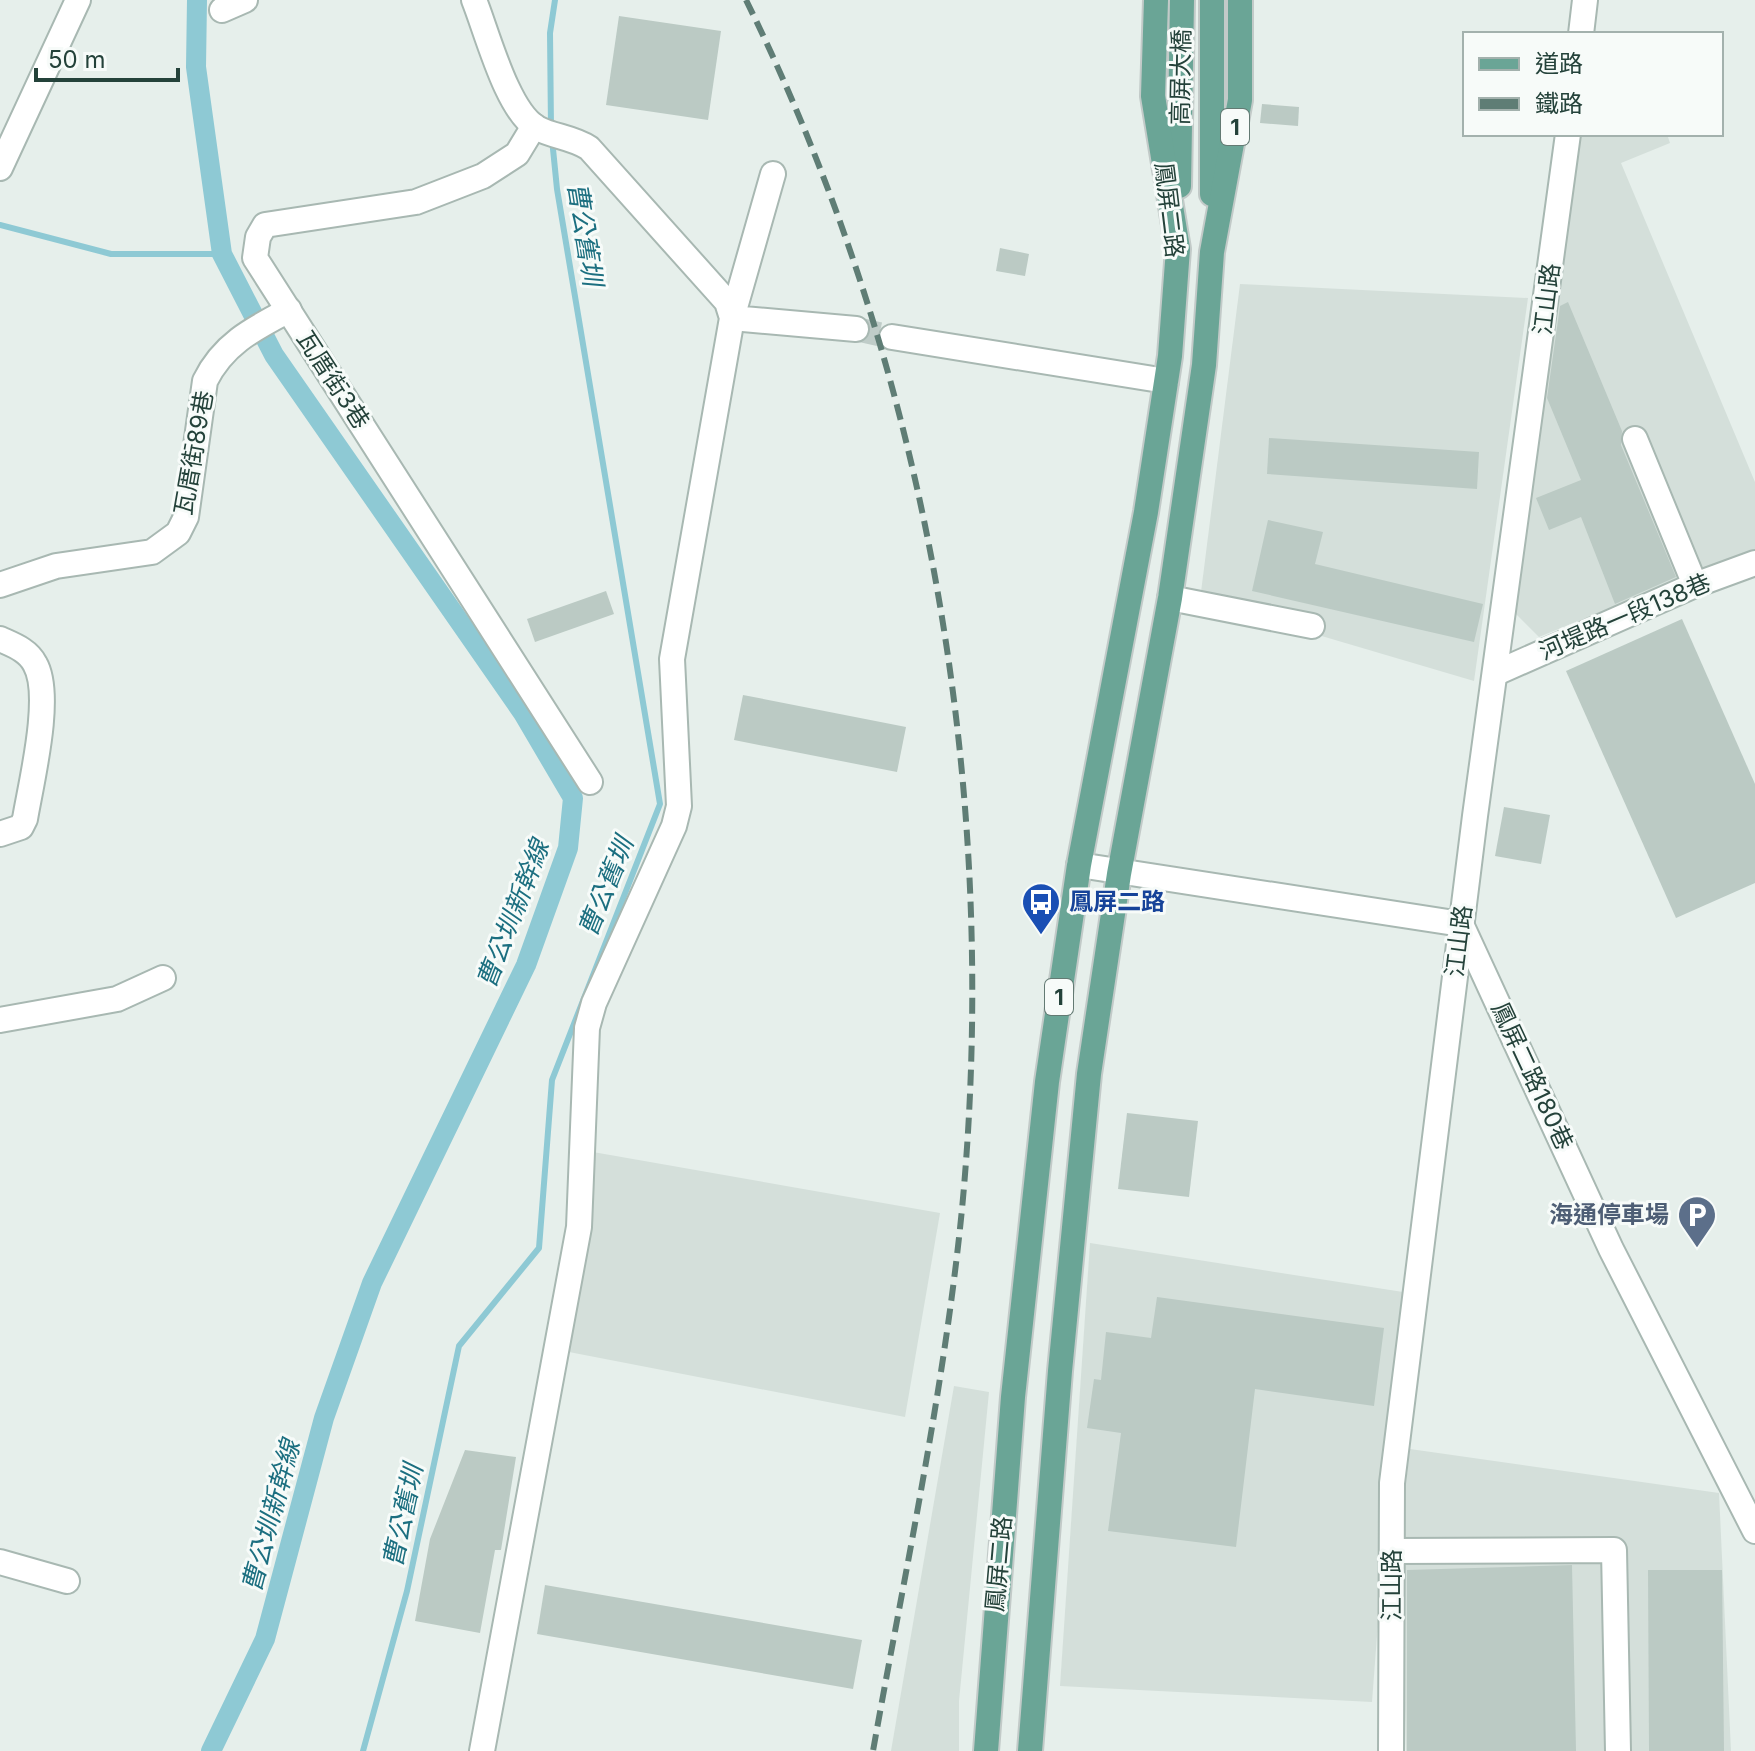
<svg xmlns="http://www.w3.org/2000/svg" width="1755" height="1751" font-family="Inter,'Noto Sans TC',sans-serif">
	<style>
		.built { fill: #d4dfda }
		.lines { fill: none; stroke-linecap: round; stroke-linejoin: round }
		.stream { stroke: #8ec9d4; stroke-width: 6 }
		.canal { stroke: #8ec9d4; stroke-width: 20 }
		.building { fill: #bbcac4 }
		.minor-tunnel { stroke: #bfccc8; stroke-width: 24; stroke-dasharray: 24 12; stroke-linecap: butt }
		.minor-casing { stroke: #a8b8b2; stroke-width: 28 }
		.major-casing { stroke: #c2cac8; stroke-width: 28 }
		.minor { stroke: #fff; stroke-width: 24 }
		.major { stroke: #6aa596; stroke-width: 24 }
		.rail { stroke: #5f7d75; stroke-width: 6; stroke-dasharray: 16 8; stroke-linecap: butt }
		.labels { text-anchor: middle; stroke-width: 6; stroke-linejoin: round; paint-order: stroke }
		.shield { fill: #f7fbf9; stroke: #637a73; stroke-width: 2 }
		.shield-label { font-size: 22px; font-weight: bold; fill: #24423a }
		.street-label { font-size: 24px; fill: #24423a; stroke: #f7fbf9 }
		.transit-label { font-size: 24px; font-weight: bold; fill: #164399; stroke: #f7fbf9; text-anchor: start }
		.service-label { font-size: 24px; font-weight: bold; fill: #4e5e75; stroke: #f7fbf9; text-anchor: end }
		.water-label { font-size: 26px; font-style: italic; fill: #1c6f80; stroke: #f7fbf9 }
	</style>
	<rect width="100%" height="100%" fill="#e6efeb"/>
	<g class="built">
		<path d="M1667,134L1670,143L1621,163L1755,482V549L1539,637L1515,613L1577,135Z"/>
		<path d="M1240,284L1528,298L1474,681L1200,600Z"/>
		<path d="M593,1152L940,1213L905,1417L569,1352Z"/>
		<path d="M1090,1243L1403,1292L1372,1702L1060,1686Z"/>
		<path d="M954,1386L989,1392L959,1701V1751H891Z"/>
		<path d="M1410,1449L1719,1493L1731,1751H1406L1401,1525Z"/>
	</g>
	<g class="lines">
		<g class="stream">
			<path d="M551,128L550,33L555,0"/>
			<path d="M0,225L111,254H222"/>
			<path d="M363,1751L407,1591L459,1346L539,1248L552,1080L660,804L557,189L552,139"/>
		</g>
		<path class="canal" d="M197,0L196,67L222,254L274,355L523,713L573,798L568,848L526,965L372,1283L324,1418L265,1639L211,1751"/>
	</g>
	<g class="building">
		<path d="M619,16L721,31L708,120L606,105Z"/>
		<path d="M1262,104L1299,107L1298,126L1260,123Z"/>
		<path d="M1000,248L1029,254L1025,276L996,271Z"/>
		<path d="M1568,302L1622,431L1621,445L1676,577L1615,604L1581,517L1549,530L1536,498L1581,480L1547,398L1560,306Z"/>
		<path d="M1269,438L1479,452L1477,489L1267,474Z"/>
		<path d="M1268,520L1323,532L1315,564L1483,604L1474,642L1252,591Z"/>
		<path d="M606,591L614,614L535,642L527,619Z"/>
		<path d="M1682,619L1755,784V883L1676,918L1566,671Z"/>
		<path d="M743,695L906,727L897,772L734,740Z"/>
		<path d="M1504,807L1550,815L1541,864L1495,856Z"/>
		<path d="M1127,1113L1198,1121L1189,1197L1118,1189Z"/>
		<path d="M1157,1297L1384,1328L1374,1406L1255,1389L1236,1547L1108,1531L1121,1433L1087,1428L1094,1379L1101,1380L1106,1332L1151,1338Z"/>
		<path d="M465,1450L516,1457L501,1550H495L480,1633L415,1621L430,1539Z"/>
		<path d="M1572,1565L1576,1751H1407V1570Z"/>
		<path d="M1648,1570H1722L1724,1751H1649Z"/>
		<path d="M545,1585L862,1640L853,1689L537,1634Z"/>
	</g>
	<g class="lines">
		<path class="minor-tunnel" d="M856,329L892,337"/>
		<g class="minor-casing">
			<g id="minor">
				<path d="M474,0C487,32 507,111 537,128C554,137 572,137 589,148L727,302L732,318L672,659L679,806L674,826L594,1003L587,1028L579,1227L482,1751"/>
				<path d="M222,10L245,0"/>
				<path d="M1581,34L1585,0"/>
				<path d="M534,126L517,154L483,176L416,202L265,225L258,237L255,258L590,782"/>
				<path d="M0,168L78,0"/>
				<path d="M773,174L732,318L856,329"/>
				<path d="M892,337L1166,381"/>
				<path d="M1635,439L1695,585"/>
				<path d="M0,585L56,566L152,552L178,533L186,517L205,381C223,344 253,329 289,310"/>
				<path d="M1170,598L1312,626"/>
				<path d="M0,639C13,645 28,650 35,664C53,695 31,783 25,819L21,827L0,834"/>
				<path d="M1496,673L1695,585L1755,563"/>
				<path d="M1079,865L1461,924L1611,1249L1755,1531"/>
				<path d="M0,1020L117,999L163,978"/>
				<path d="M1392,1551L1614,1550L1618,1751"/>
				<path d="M0,1562L67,1581"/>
				<path d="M1391,1751L1392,1483L1475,816L1568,134"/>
			</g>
		</g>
		<g class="major-casing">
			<g id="major">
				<path d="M1212,0V194"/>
				<path d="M1179,186L1182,0"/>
				<path d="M986,1751L1013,1397L1047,1082L1079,865L1146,512L1170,356L1178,249L1153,96L1156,0"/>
				<path d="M1030,1751L1060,1371L1089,1074L1119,874L1170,598L1204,365L1212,252L1240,100V0"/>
			</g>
		</g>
		<use href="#minor" class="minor"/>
		<use href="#major" class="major"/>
		<path class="rail" d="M746,0C929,371 1001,798 962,1209C944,1391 905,1571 873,1751"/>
	</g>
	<defs>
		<g id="bus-pin" transform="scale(2)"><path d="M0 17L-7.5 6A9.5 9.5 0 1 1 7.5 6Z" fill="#1a4fb4" stroke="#f7fbf9"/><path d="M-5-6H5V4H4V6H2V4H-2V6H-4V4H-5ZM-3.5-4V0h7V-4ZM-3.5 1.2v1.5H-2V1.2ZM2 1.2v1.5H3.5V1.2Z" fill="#fff"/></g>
		<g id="parking-pin" transform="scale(2)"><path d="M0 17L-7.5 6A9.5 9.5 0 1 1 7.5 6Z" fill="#5c6f8a" stroke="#f7fbf9"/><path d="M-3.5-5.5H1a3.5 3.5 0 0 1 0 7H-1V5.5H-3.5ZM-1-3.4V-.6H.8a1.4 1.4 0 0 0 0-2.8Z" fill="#fff"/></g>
	</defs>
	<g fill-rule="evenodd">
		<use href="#bus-pin" x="1041" y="902"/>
		<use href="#parking-pin" x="1697" y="1215"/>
	</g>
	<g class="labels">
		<g class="shield">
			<rect x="1221" y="109" width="28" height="36" rx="6"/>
			<rect x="1045" y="979" width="28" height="36" rx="6"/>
		</g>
		<g class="shield-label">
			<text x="1235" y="135">1</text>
			<text x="1059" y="1005">1</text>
		</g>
		<g class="street-label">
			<text transform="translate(1181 77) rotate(-89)" y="8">高屏大橋</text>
			<text transform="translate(1169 210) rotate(83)" y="8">鳳屏二路</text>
			<text transform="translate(1547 299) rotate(-83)" y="8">江山路</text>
			<text transform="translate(333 380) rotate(57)" y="8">瓦厝街3巷</text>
			<text transform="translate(194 453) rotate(-80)" y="8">瓦厝街89巷</text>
			<text transform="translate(1625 617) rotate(-23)" y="8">河堤路一段138巷</text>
			<text transform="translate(1459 941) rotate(-83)" y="8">江山路</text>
			<text transform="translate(1532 1076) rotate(65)" y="8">鳳屏二路180巷</text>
			<text transform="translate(999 1564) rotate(-85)" y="8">鳳屏二路</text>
			<text transform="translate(1392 1585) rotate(-90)" y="8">江山路</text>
		</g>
		<g class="transit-label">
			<text x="1069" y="910">鳳屏二路</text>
		</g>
		<g class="service-label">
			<text x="1669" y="1223">海通停車場</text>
		</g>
		<g class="water-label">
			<text transform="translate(585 234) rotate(81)" y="9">曹公舊圳</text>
			<text transform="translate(606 887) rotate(-68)" y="9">曹公舊圳</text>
			<text transform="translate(513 914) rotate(-69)" y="9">曹公圳新幹線</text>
			<text transform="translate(271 1516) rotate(-75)" y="9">曹公圳新幹線</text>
			<text transform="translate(403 1516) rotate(-78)" y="9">曹公舊圳</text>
		</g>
	</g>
	<rect x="1463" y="32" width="260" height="104" fill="#f7fbf9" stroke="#a3b1ad" stroke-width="2"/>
	<rect x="1479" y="58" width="40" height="12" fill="#6aa596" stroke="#a3b1ad" stroke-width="2"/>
	<text x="1535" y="72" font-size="24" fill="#24423a">道路</text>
	<rect x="1479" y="98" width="40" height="12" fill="#5f7d75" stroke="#a3b1ad" stroke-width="2"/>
	<text x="1535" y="112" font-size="24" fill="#24423a">鐵路</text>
	<path d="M36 68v12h142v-12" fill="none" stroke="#24423a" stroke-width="4"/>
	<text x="48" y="68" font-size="24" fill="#24423a" stroke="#f7fbf9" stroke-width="6" paint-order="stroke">50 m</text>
</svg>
